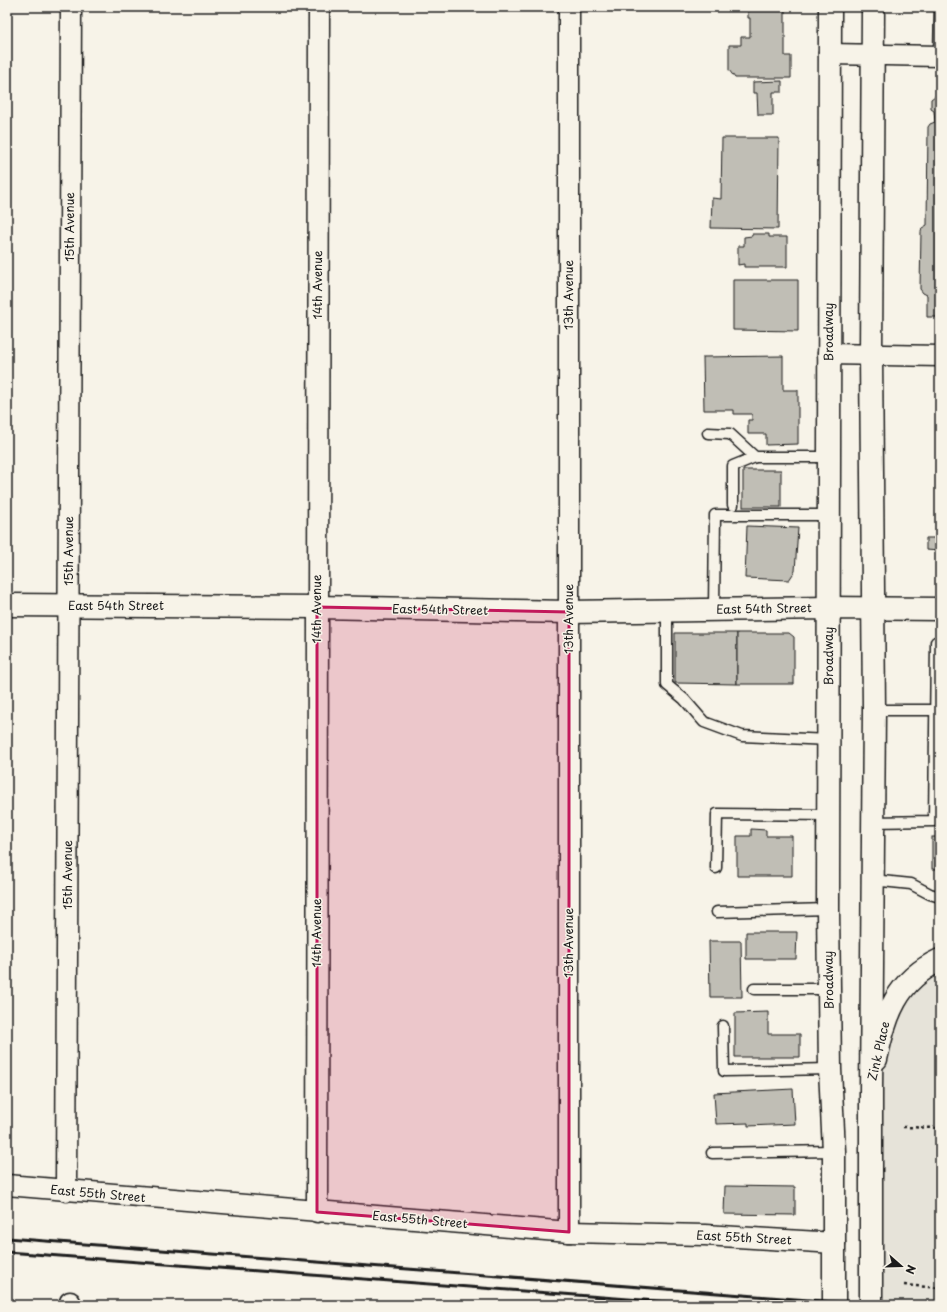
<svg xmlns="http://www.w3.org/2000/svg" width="947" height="1312" font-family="'Playpen Sans',sans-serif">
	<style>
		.built { fill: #e6e3d9 }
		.building { fill: #c0beb5; stroke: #1c1c1c }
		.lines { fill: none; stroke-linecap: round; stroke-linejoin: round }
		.service-casing { stroke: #1c1c1c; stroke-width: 13 }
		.minor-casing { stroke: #1c1c1c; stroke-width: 23 }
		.tertiary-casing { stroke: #1c1c1c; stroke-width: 25 }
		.primary-casing { stroke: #1c1c1c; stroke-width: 25 }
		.path { stroke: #1c1c1c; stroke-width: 2.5; stroke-dasharray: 3 3; stroke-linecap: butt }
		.service { stroke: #f7f3e8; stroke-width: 10 }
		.minor { stroke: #f7f3e8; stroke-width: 20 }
		.tertiary { stroke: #f7f3e8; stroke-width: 22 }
		.primary { stroke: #f7f3e8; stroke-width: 22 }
		.rail { stroke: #1c1c1c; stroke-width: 3 }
		.marked { fill: #c2185b; fill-opacity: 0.2; stroke: #c2185b; stroke-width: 3; stroke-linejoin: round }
		.labels { text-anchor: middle; stroke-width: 3; stroke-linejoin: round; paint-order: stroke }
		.street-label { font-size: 12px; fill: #1c1c1c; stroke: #f7f3e8 }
	</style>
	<rect width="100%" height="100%" fill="#f7f3e8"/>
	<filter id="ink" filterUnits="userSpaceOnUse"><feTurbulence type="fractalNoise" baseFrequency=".025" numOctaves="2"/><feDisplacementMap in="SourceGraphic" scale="8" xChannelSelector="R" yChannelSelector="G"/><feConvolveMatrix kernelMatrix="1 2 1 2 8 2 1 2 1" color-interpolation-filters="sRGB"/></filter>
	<g filter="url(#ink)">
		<path class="built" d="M940,960V1305H870L871,1094L888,1015Z"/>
		<g class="building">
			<path d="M748,7H785V56H791V78H735L729,70V45H741V37H750V18H748Z"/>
			<path d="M782,81V92H773V115H758L757,93H753V82Z"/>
			<path d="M935,96H940V317H927V295L923,293L920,289L921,232L922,228L927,225L928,127L930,124L935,122L934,111L931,109V99Z"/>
			<path d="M722,138H779L778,229L711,228L712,198L721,199Z"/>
			<path d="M752,234H769V237H787V267H744V264L738,265V246H744V237L752,236Z"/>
			<path d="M733,280H798V331L733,330Z"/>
			<path d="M783,356V390H798V444L766,445V434H748V420H752V414H734V410H704L703,357Z"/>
			<rect x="743" y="470" width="38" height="37"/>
			<path d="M937,519L940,520V565H938L939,551L926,550V538H936Z"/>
			<path d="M747,526L798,528L795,571L789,580L745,578Z"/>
			<path d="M675,633H737V684L675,683Z"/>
			<path d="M737,633H789L794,637V684H737Z"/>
			<path d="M751,829L766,830V836H792V876H737V836H751Z"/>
			<rect x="932" y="837" width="8" height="32"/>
			<path d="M746,932H797L796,959H746Z"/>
			<path d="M709,941H741L742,997H710Z"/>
			<path d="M768,1012V1034H800V1057H735V1013Z"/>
			<path d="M793,1089L795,1124L748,1126V1123L716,1124L714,1093Z"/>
			<path d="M725,1186L795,1187V1215L724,1214Z"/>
		</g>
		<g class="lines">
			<g class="service-casing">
				<g id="service">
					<path d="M939,56L940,7"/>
					<path d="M708,433L730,434L755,457H829"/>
					<path d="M733,505V466L755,457"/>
					<path d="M714,610L715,515H829"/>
					<path d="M667,611V685L684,699L704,722L742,736L829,740"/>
					<path d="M874,710H935"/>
					<path d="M872,822L934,821L936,642H940"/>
					<path d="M716,868L717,814L829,815"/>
					<path d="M872,880L911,884L930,894L940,897"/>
					<path d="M717,912L828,909"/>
					<path d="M754,989H829"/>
					<path d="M723,1026L724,1071L830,1069"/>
					<path d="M712,1153L834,1151"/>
				</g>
			</g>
			<g class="minor-casing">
				<g id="minor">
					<path d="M569,7V1232"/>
					<path d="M829,54L940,56"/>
					<path d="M828,354L940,356"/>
					<path d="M7,1185L569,1232L705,1235L835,1243"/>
					<path d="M66,1191L71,7"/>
					<path d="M317,1212L319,7"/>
					<path d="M70,1305V1302"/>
				</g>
			</g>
			<g class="tertiary-casing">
				<g id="tertiary">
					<path d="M7,605L317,607L569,612L829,608L940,609"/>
					<path d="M876,1059C885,1015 897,980 940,960"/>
				</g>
			</g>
			<g class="primary-casing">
				<g id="primary">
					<path d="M830,7L828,909L830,1069L834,1151V1305"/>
					<path d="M871,1305V1094L874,710L871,355L873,7"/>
				</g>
			</g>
			<g class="path">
				<path d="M903,1127L940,1128"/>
				<path d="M904,1285L940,1288"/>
			</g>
			<use href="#service" class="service"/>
			<use href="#minor" class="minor"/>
			<use href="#tertiary" class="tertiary"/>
			<use href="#primary" class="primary"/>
			<g class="rail">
				<path d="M7,1238L873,1305"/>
				<path d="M7,1252L708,1305"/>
			</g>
		</g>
	</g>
	<path class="marked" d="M317,607L569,612V1232L317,1212Z"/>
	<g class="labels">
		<g class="street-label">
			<text transform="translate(70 227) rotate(-90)" y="4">15th Avenue</text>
			<text transform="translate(318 285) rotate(-90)" y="4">14th Avenue</text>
			<text transform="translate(569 295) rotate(-90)" y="4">13th Avenue</text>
			<text transform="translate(829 332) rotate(-90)" y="4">Broadway</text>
			<text transform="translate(69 551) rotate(-90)" y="4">15th Avenue</text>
			<text x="116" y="610">East 54th Street</text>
			<text transform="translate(317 609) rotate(-90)" y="4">14th Avenue</text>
			<text transform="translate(764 609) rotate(-1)" y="4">East 54th Street</text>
			<text transform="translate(440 610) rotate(1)" y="4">East 54th Street</text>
			<text transform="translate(569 619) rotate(-90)" y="4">13th Avenue</text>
			<text transform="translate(829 656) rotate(-90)" y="4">Broadway</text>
			<text transform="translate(68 875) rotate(-90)" y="4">15th Avenue</text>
			<text transform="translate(317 933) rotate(-90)" y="4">14th Avenue</text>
			<text transform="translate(569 943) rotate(-90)" y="4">13th Avenue</text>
			<text transform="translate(829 980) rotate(-91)" y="4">Broadway</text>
			<text transform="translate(879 1051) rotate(-77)" y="4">Zink Place</text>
			<text transform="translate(98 1194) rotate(5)" y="4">East 55th Street</text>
			<text transform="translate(420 1220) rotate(5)" y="4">East 55th Street</text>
			<text transform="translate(744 1238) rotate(3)" y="4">East 55th Street</text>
		</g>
	</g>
	<rect width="947" height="1312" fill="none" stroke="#f7f3e8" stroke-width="24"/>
	<rect x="12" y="12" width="923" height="1288" fill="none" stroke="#1c1c1c" stroke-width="1.5" filter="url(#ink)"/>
	<g transform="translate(901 1266) rotate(110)" stroke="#f7f3e8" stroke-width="3" paint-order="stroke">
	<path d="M0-3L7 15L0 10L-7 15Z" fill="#1c1c1c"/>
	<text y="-6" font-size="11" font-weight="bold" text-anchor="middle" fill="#1c1c1c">N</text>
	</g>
</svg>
